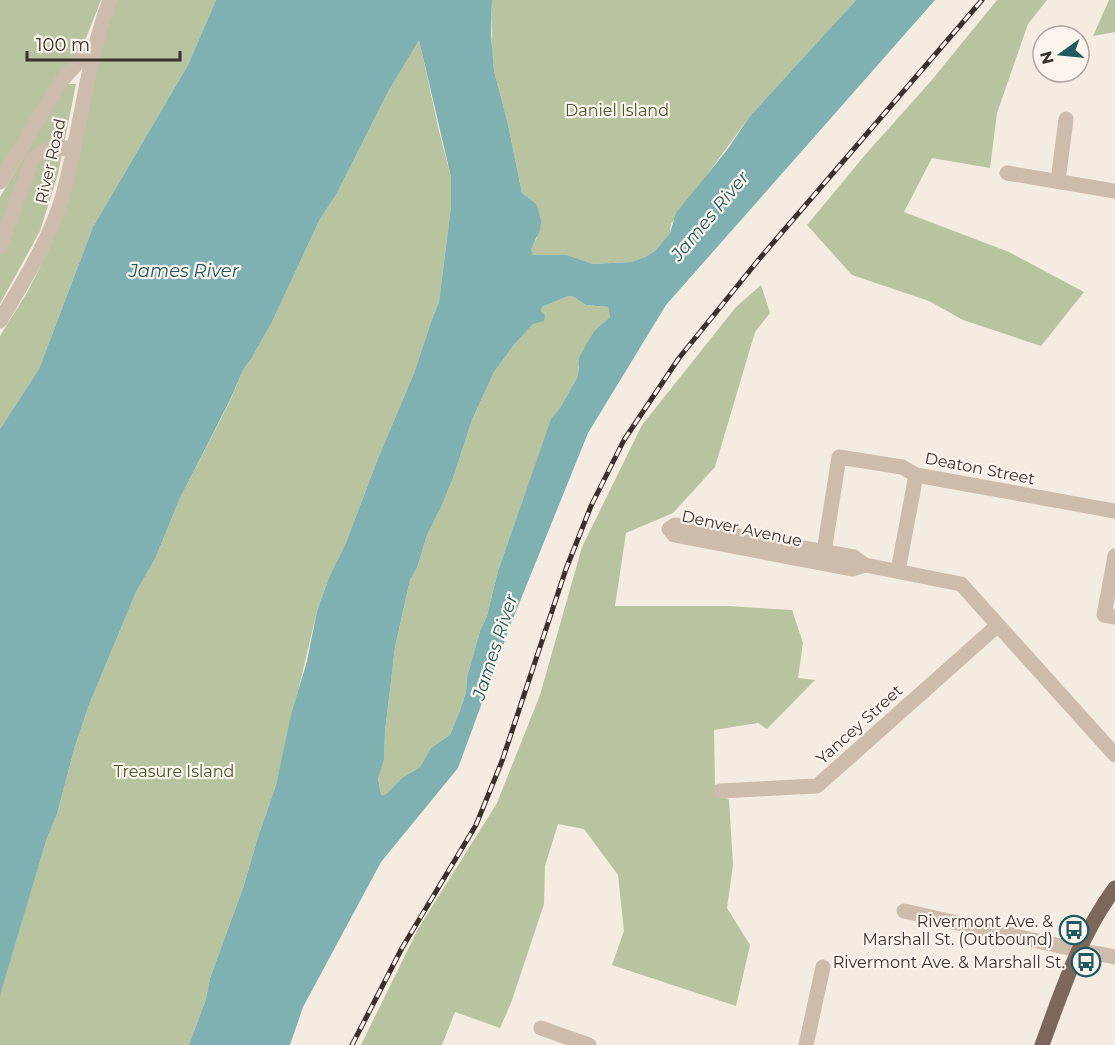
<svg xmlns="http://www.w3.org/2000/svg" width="1115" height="1045" font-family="Montserrat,sans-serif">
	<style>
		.green { fill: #b8c4a0 }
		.water { fill: #7fb0b2; fill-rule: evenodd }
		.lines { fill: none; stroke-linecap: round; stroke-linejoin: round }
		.minor { stroke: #cdbbac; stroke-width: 15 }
		.major { stroke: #7d675c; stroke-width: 15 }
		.rail-casing { stroke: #3b302b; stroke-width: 5 }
		.rail { stroke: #fbf5ee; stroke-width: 3; stroke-dasharray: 9; stroke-linecap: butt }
		.labels { text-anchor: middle; stroke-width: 4.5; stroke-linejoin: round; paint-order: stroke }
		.park-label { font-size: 16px; fill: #4a5a2e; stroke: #fbf5ee }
		.street-label { font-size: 16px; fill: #3b302b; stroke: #fbf5ee }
		.poi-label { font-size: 16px; fill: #3b302b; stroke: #fbf5ee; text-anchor: end }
		.water-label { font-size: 18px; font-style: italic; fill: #1f5a5e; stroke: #fbf5ee }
	</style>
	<rect width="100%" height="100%" fill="#f4ebe1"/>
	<g class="green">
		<path d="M0,0H101L79,56L0,173Z"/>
		<path d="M117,0H216L188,65L93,227L39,369L0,429V336L28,291L51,245L109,21Z"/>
		<path d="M492,0H856L750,116L671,224L670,233L655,251L645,257L631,262L593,264L567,255H533L530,249L537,238V206L522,193L507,120L494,71L492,51Z"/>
		<path d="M997,0H1047L1028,24L997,113L990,168L932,158L904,212L1009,252L1084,292L1041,346L963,320L929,301L852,275L807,225L865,155L931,81Z"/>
		<path d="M1109,0H1115V32L1093,36Z"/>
		<path d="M419,39L439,131L451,177V207L439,302L431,322L414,373L377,461L345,545L330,575L317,611L276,785L258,837L243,888L210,978L206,999L189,1045H0V993L47,838L57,814L75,746L89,705L136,592L156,557L179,500L230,401L243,370L251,359L272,322L320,219L336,195L389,90Z"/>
		<path d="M67,84H76L58,174L40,231L0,304V197Z"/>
		<path d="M761,285L770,313L755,332L715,467L673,513L626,533L615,606H727L792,610L803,643L798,678L815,680L767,729L758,723L714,730L715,784L718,791L729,800L733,865L727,908L750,945L736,1006L612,965L624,931L618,875L584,829L558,824L545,866L544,904L511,1003L500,1028L455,1012L442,1045H361L418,929L497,803L540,695L582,547L642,425L736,307Z"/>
		<path d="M568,296L574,297L586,305L608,307L610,317L595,330L578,367V376L560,408L551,420L498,571L487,616L480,631L467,677L466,692L461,708L450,735L431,748L420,767L402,778L386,794L381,795L378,777L384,760L385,732L395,647L410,580L417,568L427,535L442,505L453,478L472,420L494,372L514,345L533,324L545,316L541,312L542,307Z"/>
	</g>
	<path class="water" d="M216,0H492L491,35L494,71L507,120L522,193L537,205L541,221L540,230L531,249L533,255H567L593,264L631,262L645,257L655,251L670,233L676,213L727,150L750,116L856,0H935L666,305L588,433L512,621L458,768L381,862L303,1007L290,1045H189L206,999L210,978L243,888L258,837L276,785L291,715L307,661L317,611L330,575L345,545L377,461L414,373L431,322L439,302L451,207V177L419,40L389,90L336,195L320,219L272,322L251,359L243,370L230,400L179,500L156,557L136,592L89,705L75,746L57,814L47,838L0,995V429L39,369L93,227L188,65ZM568,296L574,297L586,305L608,307L610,317L595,330L587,343L579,358L578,376L560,408L551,419L498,571L487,616L480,631L467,677L466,692L461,708L450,735L431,748L420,767L402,778L386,794L381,795L378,778L384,760L385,732L395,647L410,580L417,568L427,535L442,505L453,478L472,420L494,372L514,345L533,324L544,321L545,315L541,312L542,307Z"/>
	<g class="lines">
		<g class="minor">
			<path d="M1007,173L1115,191"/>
			<path d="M1058,181L1066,119"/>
			<path d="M0,182L62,80L81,59L94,51"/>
			<path d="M0,247L32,160L43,151L74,147"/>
			<path d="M0,321C24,280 50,240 63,195C81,130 86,63 110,0"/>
			<path d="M824,552L839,457L902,467L916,475L1115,511"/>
			<path d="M1115,556L1104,615L1115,617"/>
			<path d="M865,565L854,557L675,525L669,529L674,535L852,569L865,565L961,584L1115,755"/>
			<path d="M898,571L916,475"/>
			<path d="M720,791L817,786L998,625"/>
			<path d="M904,911L1078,950L1115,957"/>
			<path d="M541,1028L589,1045"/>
			<path d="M806,1045L823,967"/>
		</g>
		<path class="major" d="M1042,1045C1062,991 1080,935 1115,888"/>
		<g class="rail-casing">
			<path id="rail" d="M352,1045L402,948L476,825L502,761L566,569L591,506L624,440L679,358L760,258L982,0"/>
		</g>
		<use href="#rail" class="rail"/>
	</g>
	<defs>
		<g id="bus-ring" transform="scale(1.5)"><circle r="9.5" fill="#fbf5ee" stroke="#1f5a5e" stroke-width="1.5"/><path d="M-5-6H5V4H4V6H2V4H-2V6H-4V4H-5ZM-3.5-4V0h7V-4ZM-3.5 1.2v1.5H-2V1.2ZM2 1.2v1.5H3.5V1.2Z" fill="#1f5a5e"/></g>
	</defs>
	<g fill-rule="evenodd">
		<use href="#bus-ring" x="1074" y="930"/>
		<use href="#bus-ring" x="1086" y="962"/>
	</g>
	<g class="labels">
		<g class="park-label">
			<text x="617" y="116">Daniel Island</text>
			<text x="174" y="777">Treasure Island</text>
		</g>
		<g class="street-label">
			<text transform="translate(50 161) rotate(-77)" y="6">River Road</text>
			<text transform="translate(980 468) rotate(11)" y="6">Deaton Street</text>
			<text transform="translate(742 528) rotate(12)" y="6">Denver Avenue</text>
			<text transform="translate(859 724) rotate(-42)" y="6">Yancey Street</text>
		</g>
		<g class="poi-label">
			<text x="1053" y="927">Rivermont Ave. &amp;<tspan x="1053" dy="18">Marshall St. (Outbound)</tspan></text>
			<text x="1065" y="968">Rivermont Ave. &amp; Marshall St.</text>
		</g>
		<g class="water-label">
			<text transform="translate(710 216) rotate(-50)" y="6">James River</text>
			<text x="184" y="277">James River</text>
			<text transform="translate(495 647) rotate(-72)" y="6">James River</text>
		</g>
	</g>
	<g transform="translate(1061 54) rotate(255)"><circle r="28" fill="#fbf5ee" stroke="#aea6a0" stroke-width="1.5"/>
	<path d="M0-4.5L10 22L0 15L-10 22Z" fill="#1f5a5e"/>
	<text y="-9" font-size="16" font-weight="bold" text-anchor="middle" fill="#3b302b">N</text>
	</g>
	<path d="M27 51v9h153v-9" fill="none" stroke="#3b302b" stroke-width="3"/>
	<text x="36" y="51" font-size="18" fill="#3b302b" stroke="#fbf5ee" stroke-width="4.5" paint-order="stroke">100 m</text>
</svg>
